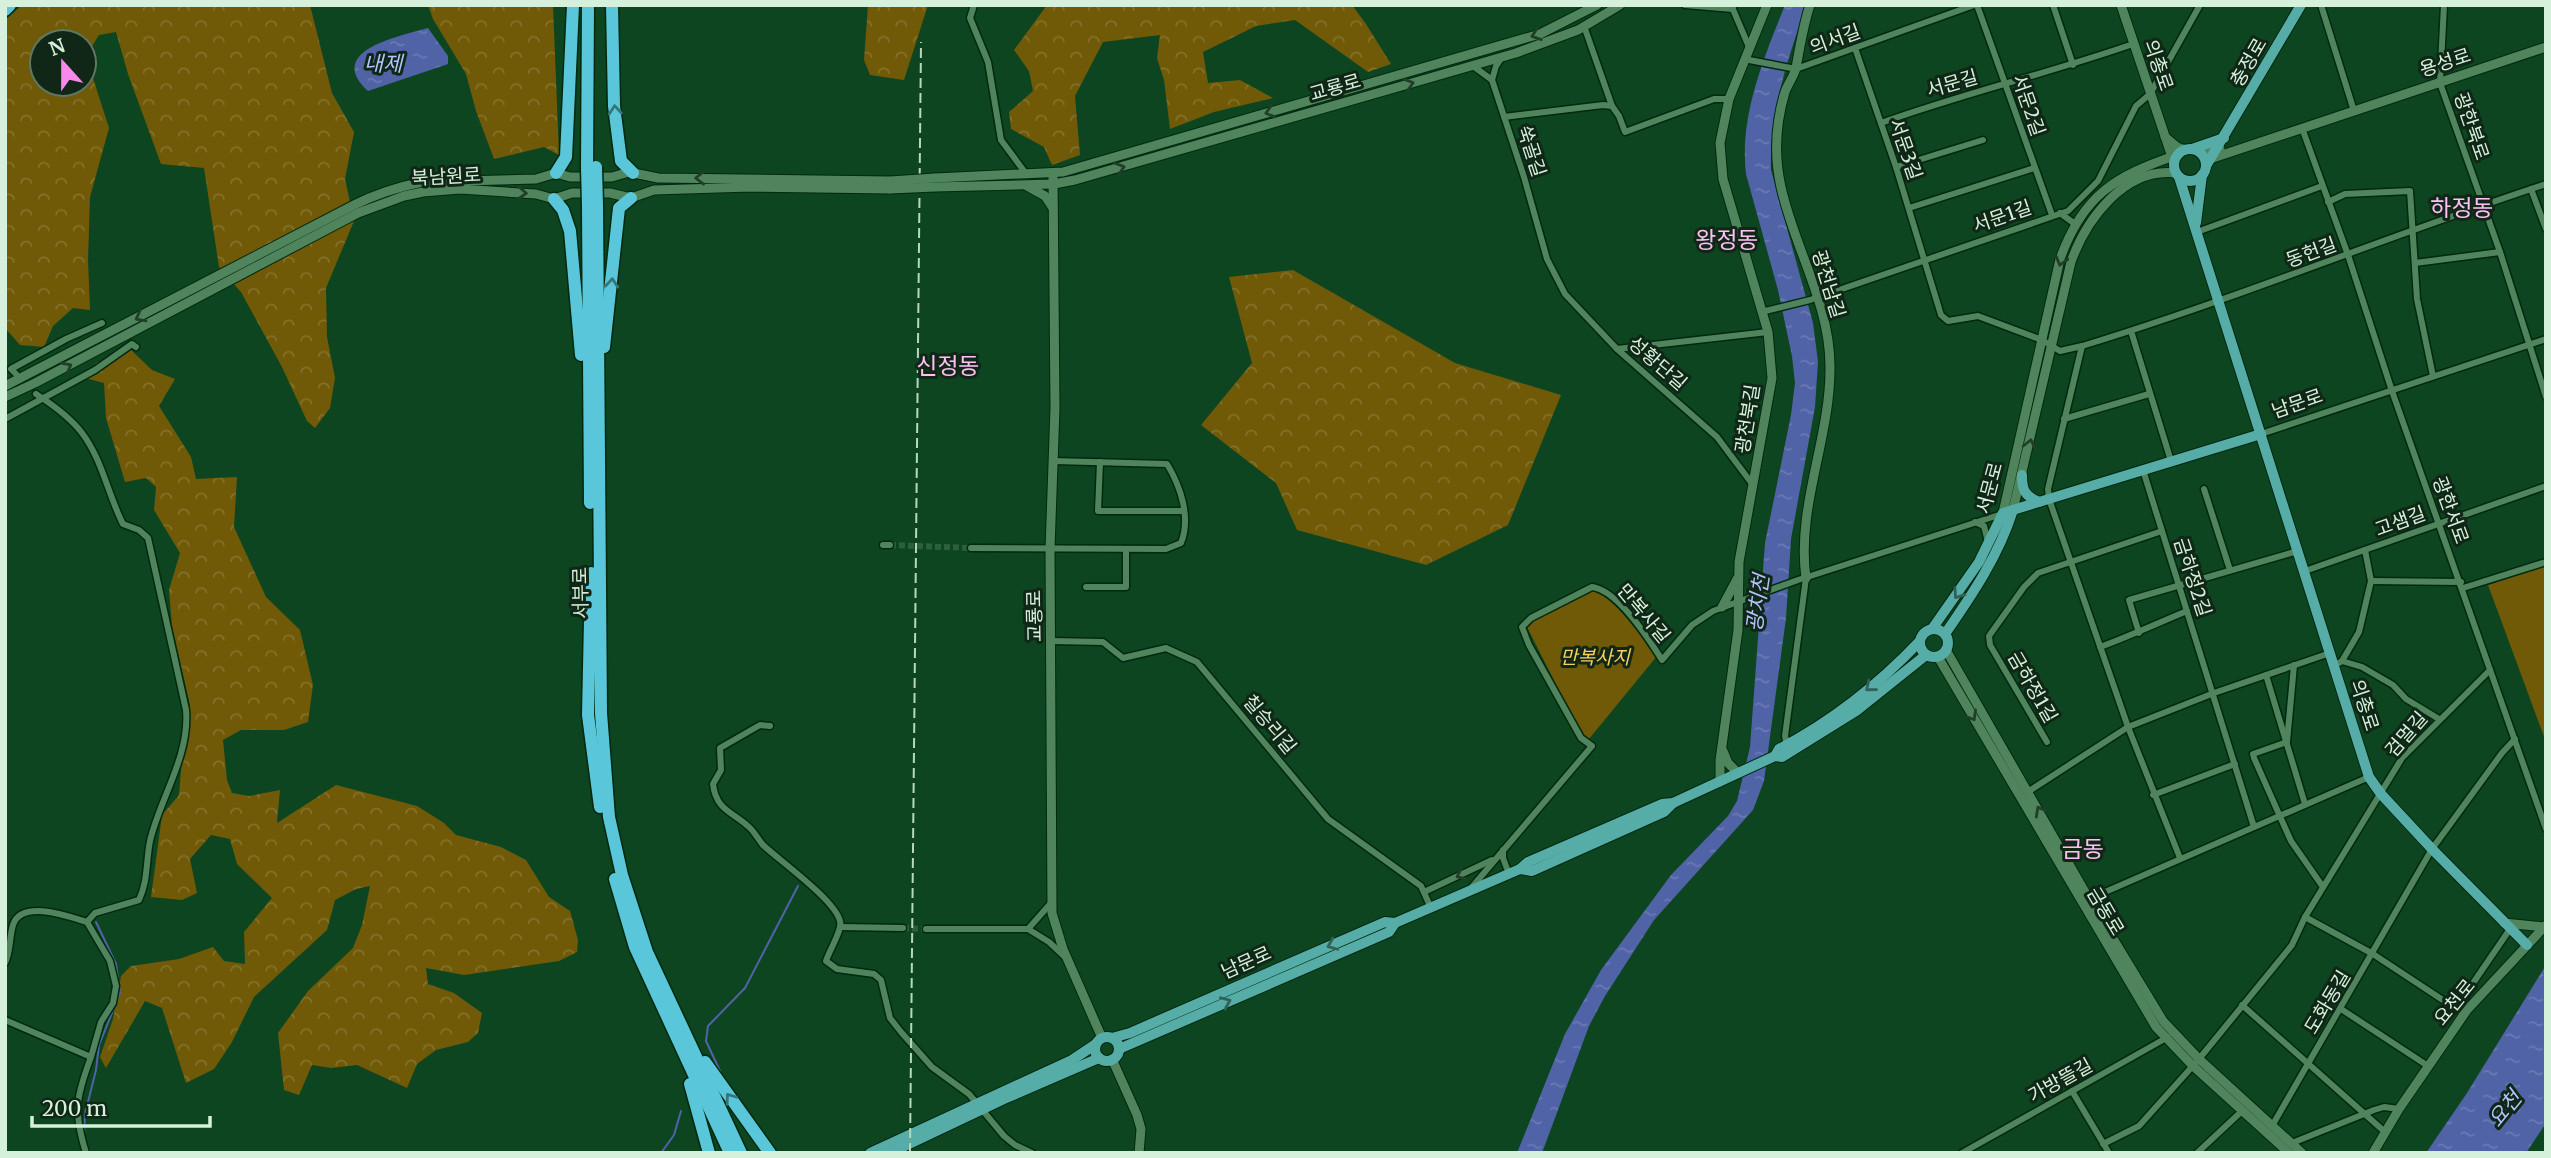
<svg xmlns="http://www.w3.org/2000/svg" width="2551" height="1158" font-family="Merriweather,'Noto Sans KR',serif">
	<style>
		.green { fill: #705907 }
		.forest { fill: url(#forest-crowns); fill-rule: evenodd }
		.water { fill: url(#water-ripples) }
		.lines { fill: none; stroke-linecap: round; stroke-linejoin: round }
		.stream { stroke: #5163a7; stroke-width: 2 }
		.street-tunnel { stroke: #2b5f3d; stroke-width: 6; stroke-dasharray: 6 3; stroke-linecap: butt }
		.street-casing { stroke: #00290f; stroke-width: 9 }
		.secondary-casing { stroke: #00290f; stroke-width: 11 }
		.primary-casing { stroke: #00290f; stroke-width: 12 }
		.highway-casing { stroke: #00290f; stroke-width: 15 }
		.street { stroke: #4f845c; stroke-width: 6 }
		.secondary { stroke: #4f845c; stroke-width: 9 }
		.primary { stroke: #56aca7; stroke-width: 10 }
		.highway { stroke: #5ac6d9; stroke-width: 12 }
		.rail { stroke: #b7d7bf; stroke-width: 2; stroke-dasharray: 10 5; stroke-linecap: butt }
		.secondary-bridge-casing { stroke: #00290f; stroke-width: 11; stroke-linecap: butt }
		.highway-bridge-casing { stroke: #00290f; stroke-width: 15; stroke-linecap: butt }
		.secondary-bridge { stroke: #4f845c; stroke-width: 9 }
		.highway-bridge { stroke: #5ac6d9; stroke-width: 12 }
		.oneway { stroke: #203e28 }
		.oneway2 { stroke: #357678 }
		.oneway3 { stroke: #306257 }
		.labels { text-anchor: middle; stroke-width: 6; stroke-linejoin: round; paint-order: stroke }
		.street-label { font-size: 19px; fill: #d6f1db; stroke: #102616 }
		.park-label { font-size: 19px; font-style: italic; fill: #f7d05d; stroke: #102616 }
		.water-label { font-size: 21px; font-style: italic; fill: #b2c4fe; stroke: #102616 }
		.quarter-label { font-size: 23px; fill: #ffc0f6; stroke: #102616 }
	</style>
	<defs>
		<pattern id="forest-crowns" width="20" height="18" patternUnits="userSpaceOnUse" patternTransform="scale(1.75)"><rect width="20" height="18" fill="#705907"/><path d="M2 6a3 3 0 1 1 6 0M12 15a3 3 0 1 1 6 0" fill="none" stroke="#84712b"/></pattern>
		<pattern id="water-ripples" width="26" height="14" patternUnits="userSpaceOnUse" patternTransform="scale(1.75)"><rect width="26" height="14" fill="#5163a7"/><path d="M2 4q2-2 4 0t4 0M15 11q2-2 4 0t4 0" fill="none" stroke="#697ab3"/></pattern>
	</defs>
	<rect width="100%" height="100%" fill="#0d4521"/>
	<g class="green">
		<path d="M2546,566V742L2488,585Z"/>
		<path d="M1592,590C1610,591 1646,641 1657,656L1589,739L1581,734L1527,627L1528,623Z"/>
	</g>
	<g class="forest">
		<path d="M22,5H310L332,93L354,132L345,179L354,221L326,288L327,337L335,378L330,408L315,428L307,421L282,367L241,292L219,267L204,168L161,164L128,74L116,32L99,35L86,56L109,128L90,197L88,260L90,310L73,308L53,326L44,347L20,345L5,328V20ZM42,42H84V84H42Z"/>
		<path d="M428,5H553L559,155L544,147L494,159L476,111L466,74L433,19Z"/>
		<path d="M868,5H928L904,80L870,75L864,60Z"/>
		<path d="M1047,5H1352L1366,24L1391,64L1368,72L1295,20L1256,26L1203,52L1208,83L1240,80L1273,98L1214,112L1170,129L1164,80L1157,58L1160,35L1103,42L1075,96L1080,155L1052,165L1044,147L1011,129L1009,112L1033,91L1029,71L1014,50Z"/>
		<path d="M1293,270L1455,363L1561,395L1508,525L1426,565L1297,530L1276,483L1201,425L1252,363L1229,277Z"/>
		<path d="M130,349L152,370L175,379L159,406L191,457L196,479L237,477L234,527L266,597L300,630L313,685L308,722L284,730H241L223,740L227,780L232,793L249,796L280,790L277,823L336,785L417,806L444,823L456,835L501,847L526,860L549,897L570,911L578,940L577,952L559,961L464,975L426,968L428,984L454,993L482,1013L478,1033L468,1042L436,1050L417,1064L407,1088L357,1065L331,1068L312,1065L299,1095L284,1090L278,1033L308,991L353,948L362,925L370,886L356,889L335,900L327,930L254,997L232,1042L214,1069L186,1083L162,1008L145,1001L106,1068L100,1057L113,1019L121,976L131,966L179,959L213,947L224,961L245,964L244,932L272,898L237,864L230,839L211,835L190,859L197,893L182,900L151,897L162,815L179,795L184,734L190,705L172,626L169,590L180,553L154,510L156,487L146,478L125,482L106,418L104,383L85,378L96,363Z"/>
	</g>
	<g class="water">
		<path d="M1785,5H1806C1788,60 1769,112 1771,170L1813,323L1818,362L1815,407L1791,539L1786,618L1764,781L1753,810L1654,920L1605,996L1589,1026L1542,1153H1517L1565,1034L1601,970L1671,875L1728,816L1737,801L1750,747L1765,543L1791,415L1795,383L1792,356L1778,290L1746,174C1739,116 1764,58 1785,5Z"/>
		<path d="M428,28L448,56V64L368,91C324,50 401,36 428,28Z"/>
		<path d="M2546,965V1123L2526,1153H2426L2467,1093Z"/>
	</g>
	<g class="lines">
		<g class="stream">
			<path d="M720,1071L706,1041L708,1026L745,988L798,886"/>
			<path d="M84,1134L85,1114L96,1070L99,1045L120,993L116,964L96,922"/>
			<path d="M87,1146L90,1153"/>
			<path d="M661,1153L674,1135L681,1111"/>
		</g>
		<g class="street-tunnel">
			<path d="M890,545L971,548"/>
			<path d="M903,928L926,929"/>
		</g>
		<g class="street-casing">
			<g id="street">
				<path d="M974,5L970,18L988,62L1001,140L1027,175"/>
				<path d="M1685,5L1733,9"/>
				<path d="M1977,5L2052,215"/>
				<path d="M2053,5L2073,65"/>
				<path d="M2321,5L2354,111"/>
				<path d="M2444,5L2440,83L2500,252L2546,397"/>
				<path d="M1732,7L1749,47"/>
				<path d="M1584,26L1612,106L1619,116L1625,132L1714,99H1729"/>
				<path d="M1855,48L1896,167L1941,315L1948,321L1978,316L2042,340L2060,351L2082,346C2239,298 2390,235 2546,184"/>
				<path d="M1744,59L1796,69L1974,5"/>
				<path d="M1473,66L1492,80L1524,177L1547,259L1565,294L1617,349L1717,437L1753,485"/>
				<path d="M1492,80L1496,66L1502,57"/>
				<path d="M1504,117L1603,105L1612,106"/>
				<path d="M1881,123C1964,93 2050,73 2133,44"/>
				<path d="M2302,128L2348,255L2392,391L2546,829"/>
				<path d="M1896,167L1983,140"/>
				<path d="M2531,189L2546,229"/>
				<path d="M2328,202L2345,194L2410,191L2417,299L2433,376"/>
				<path d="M1909,208L2034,168"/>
				<path d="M2060,213L2075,224"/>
				<path d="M2197,232L2322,186"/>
				<path d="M2415,263L2500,252"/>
				<path d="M1761,312L1810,300L2068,211L2098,181L2136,106L2150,94L2200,5"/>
				<path d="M2131,331L2171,461"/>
				<path d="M2082,346L2048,489L2049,499L2128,727L2180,858"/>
				<path d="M1617,349L1768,332"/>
				<path d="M17,375L11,369L66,339L102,323"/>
				<path d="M36,394C53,405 70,417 82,433C102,459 108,495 123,524L139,530L148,538L186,710C190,756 160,798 150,841C146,861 148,881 139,900L95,913L87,922"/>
				<path d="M5,419L95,370L132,344L136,347"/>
				<path d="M2064,419L2149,394"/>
				<path d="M2261,434L2546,339"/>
				<path d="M1100,462L1098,511H1184"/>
				<path d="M2143,470L2254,827"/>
				<path d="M2204,489L2230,570"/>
				<path d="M1975,522L1984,526L1988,542"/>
				<path d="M883,545H890"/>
				<path d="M971,548L1166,549L1181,543C1191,518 1181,487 1167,464L1053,461"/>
				<path d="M2305,571L2546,486"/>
				<path d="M2371,581L2461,582"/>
				<path d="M1086,587H1126V549"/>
				<path d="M2463,588L2546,562"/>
				<path d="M2139,633L2129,600L2298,551"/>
				<path d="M1052,641L1103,642L1123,658L1166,648L1197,662L1328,819L1421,886L1431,908"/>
				<path d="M2100,647C2130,636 2158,623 2187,611"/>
				<path d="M2342,661L2359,632L2371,581L2365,550"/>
				<path d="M2294,665L2287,742L2253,754L2254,758L2291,841L2323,887"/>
				<path d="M2334,666L2342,661L2362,667L2393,685L2406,699L2439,719"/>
				<path d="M2266,675L2305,804"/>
				<path d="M770,726L760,725L720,748L721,770L713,784C716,811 734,812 750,828C755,833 758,839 763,845C780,861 835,900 840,921C843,929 829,951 826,961L837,969L874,974L881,980L890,1018L901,1032L932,1067L969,1094L1004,1136L1015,1145L1032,1153"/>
				<path d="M2047,742L1990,645L1989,636L2024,587L2038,573L2162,531"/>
				<path d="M1787,745L1785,736L1806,578"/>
				<path d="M2029,791L2128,727L2214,693L2330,653"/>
				<path d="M2153,795L2235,764"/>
				<path d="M1503,850V858L1509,874"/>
				<path d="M1472,887L1592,746L1581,738L1529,645L1522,627L1531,618L1592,587C1617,590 1649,639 1662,660L1692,625L1713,611L1798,580L2002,514"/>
				<path d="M1424,892L1492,860"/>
				<path d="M2089,899L2369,777"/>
				<path d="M1051,903L1028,929L1049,942L1064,956"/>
				<path d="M2305,917L2373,954L2464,1014"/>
				<path d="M840,927L903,928"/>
				<path d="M926,929H1028"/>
				<path d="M5,963C11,951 9,938 13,925C21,899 68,916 87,922L110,961L116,986L113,1003L101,1022L91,1057"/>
				<path d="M2242,1005L2385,1132"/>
				<path d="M2341,1009L2428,1066"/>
				<path d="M2467,1010L2464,1001L2467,992L2510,929"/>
				<path d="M5,1020L91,1057C76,1097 73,1111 86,1153"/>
				<path d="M2072,1091L2109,1153"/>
				<path d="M2272,1126L2432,849L2502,753L2515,739"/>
				<path d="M2292,1143L2374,1110L2384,1107L2399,1109"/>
				<path d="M2103,1144L2139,1126L2199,1059L2292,945L2305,917L2402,758L2490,670"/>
				<path d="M1962,1153L2168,1037"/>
				<path d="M2197,1153L2242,1111"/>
			</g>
		</g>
		<g class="secondary-casing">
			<g id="secondary">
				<path d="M2121,5L2174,163"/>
				<path d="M2165,137L2177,147L2185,150"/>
				<path d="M2198,151L2220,149"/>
				<path d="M2210,159L2546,47"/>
				<path d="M1053,174L1055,408L1050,549L1052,913L1063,949L1102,1038"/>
				<path d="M935,178L1063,172L1540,34L1597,5"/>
				<path d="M1027,186L1045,196L1053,208"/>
				<path d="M935,187L1054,184L1075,180L1516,53L1578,30L1620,5"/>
				<path d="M5,386L354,205C376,194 398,187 422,182L536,179L556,173L570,177H612L629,172L658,178L890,181"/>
				<path d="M5,397L35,383L358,213L404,196L423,192L460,189L536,194L554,199L572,193H610L631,198L654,190L751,187L890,189"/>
				<path d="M2013,510L2071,262C2086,220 2124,167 2176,173"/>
				<path d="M2003,513L2060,259C2083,195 2115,176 2177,155"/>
				<path d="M1806,578C1796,507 1831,437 1830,366C1830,304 1794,247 1781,187C1774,156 1776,122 1785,92C1788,84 1794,76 1796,68C1800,46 1803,26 1810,5"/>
				<path d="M1722,607L1737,579"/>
				<path d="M1946,650L2089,899L2163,1021L2199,1059L2302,1153"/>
				<path d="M1938,657L2156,1027L2193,1066L2289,1153"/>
				<path d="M1723,751L1728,763L1738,773"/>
				<path d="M1720,782V760L1738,630L1739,562L1772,378L1768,332L1723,179L1720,143L1729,99L1767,5"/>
				<path d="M2504,923L2544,927"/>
				<path d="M1112,1059L1137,1115L1141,1129L1139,1153"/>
				<path d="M2373,1153L2399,1109L2467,1010L2546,925"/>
			</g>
		</g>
		<g class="primary-casing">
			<g id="primary">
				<circle cx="2190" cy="165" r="16"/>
				<path d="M2192,149L2224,138"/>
				<path d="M2206,166L2301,5"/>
				<path d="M2179,177L2369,777L2381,794L2432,849L2527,945"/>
				<path d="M2196,223L2202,175"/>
				<path d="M2022,475C2022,489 2024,496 2039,502"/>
				<circle cx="1934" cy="643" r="14"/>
				<path d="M1932,629L1979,562L2003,513L2261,434"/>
				<path d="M1945,634C1972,595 1999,555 2013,510"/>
				<path d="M1775,756L1779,749C1831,722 1880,683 1920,641"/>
				<path d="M1520,869L1532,871L1664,812L1673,803"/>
				<circle cx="1107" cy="1049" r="12"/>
				<path d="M1112,1038L1130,1033L1385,922L1395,923L1520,869L1528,862L1662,804L1673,803L1775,756L1782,757L1856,711L1926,655"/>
				<path d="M1119,1049L1389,932L1395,923"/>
				<path d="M870,1153L1072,1060L1096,1044"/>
				<path d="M890,1153L1004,1099L1099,1058"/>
			</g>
		</g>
		<g class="highway-casing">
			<g id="highway">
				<path d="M612,5L614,106L621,161L633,173"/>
				<path d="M5,10L10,5"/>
				<path d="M587,168L588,5"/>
				<path d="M556,173L566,157L573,5"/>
				<path d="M554,199L563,210L570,231L581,355"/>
				<path d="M597,205L601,713L609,817L622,875L647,952L741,1153"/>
				<path d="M588,206L590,503"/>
				<path d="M604,347L619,208L631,198"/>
				<path d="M591,573L588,715L600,807"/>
				<path d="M615,879L635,947L730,1153"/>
				<path d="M705,1062L770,1153"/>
				<path d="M690,1084L709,1153"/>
			</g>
		</g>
		<use href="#street" class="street"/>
		<use href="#secondary" class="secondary"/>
		<use href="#primary" class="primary"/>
		<use href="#highway" class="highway"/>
		<path class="rail" d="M910,1153L921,42"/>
		<g class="secondary-bridge-casing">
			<g id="secondary-bridge">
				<path d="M890,181L935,178"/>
				<path d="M890,189L935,187"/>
			</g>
		</g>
		<g class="highway-bridge-casing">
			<g id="highway-bridge">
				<path d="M596,167L597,205"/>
				<path d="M587,168L588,206"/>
			</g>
		</g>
		<use href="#secondary-bridge" class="secondary-bridge"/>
		<use href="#highway-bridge" class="highway-bridge"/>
	</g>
	<defs><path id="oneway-chevron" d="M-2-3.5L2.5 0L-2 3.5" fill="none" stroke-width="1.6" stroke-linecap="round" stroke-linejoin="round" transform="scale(1.75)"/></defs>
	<g class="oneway">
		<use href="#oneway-chevron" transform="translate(1536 35) rotate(161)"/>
		<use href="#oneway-chevron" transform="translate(1409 84) rotate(-16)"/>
		<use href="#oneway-chevron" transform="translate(1270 112) rotate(164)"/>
		<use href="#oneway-chevron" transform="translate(1120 168) rotate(-16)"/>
		<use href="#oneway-chevron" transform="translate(700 178) rotate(-180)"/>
		<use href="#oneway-chevron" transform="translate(522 193) rotate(3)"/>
		<use href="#oneway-chevron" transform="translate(2061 261) rotate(106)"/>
		<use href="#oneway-chevron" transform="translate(140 317) rotate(152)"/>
		<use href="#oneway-chevron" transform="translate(67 367) rotate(-28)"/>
		<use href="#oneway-chevron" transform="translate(2030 444) rotate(-77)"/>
		<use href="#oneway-chevron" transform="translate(1972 716) rotate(60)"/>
		<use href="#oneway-chevron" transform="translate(2040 811) rotate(-119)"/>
		<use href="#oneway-chevron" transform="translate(1461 875) rotate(154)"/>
	</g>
	<g class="oneway2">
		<use href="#oneway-chevron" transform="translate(615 110) rotate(-95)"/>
		<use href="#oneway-chevron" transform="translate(612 283) rotate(-85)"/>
		<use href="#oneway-chevron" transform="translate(730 1098) rotate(-126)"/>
	</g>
	<g class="oneway3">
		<use href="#oneway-chevron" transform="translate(1958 594) rotate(125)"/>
		<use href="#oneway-chevron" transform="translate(1870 687) rotate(141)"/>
		<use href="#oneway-chevron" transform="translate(1332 945) rotate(157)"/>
		<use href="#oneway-chevron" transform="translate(1226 1002) rotate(-23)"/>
	</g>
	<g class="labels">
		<g class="street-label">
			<text transform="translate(1835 39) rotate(-20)" y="7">의서길</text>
			<text transform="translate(2248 62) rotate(-60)" y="7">충정로</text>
			<text transform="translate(2445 62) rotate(-18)" y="7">용성로</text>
			<text transform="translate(2159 65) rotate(71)" y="7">의총로</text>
			<text transform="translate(1952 83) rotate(-16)" y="7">서문길</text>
			<text transform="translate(1335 87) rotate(-16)" y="7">교룡로</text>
			<text transform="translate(2029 105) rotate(71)" y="7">서문2길</text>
			<text transform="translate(2472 126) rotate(71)" y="7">광한북로</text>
			<text transform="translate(1906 149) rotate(71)" y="7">서문3길</text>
			<text transform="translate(1532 151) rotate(72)" y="7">쑥골길</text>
			<text transform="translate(446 176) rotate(-3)" y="7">북남원로</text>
			<text transform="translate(2002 216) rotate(-19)" y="7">서문1길</text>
			<text transform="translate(2311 252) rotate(-20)" y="7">동헌길</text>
			<text transform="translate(1829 284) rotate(73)" y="7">광천남길</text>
			<text transform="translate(1658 363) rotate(41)" y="7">성황단길</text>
			<text transform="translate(2297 403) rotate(-19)" y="7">남문로</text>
			<text transform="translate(1747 419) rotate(-81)" y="7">광천북길</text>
			<text transform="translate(1989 488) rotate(-75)" y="7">서문로</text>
			<text transform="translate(2451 510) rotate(70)" y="7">광한서로</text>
			<text transform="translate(2400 521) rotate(-20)" y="7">고샘길</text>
			<text transform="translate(2193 577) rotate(72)" y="7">금하정2길</text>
			<text transform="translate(580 593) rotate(-91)" y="7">서부로</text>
			<text transform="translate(1644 613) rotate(50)" y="7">만복사길</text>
			<text transform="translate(1034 616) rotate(-91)" y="7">교룡로</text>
			<text transform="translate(2033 687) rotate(60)" y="7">금하정1길</text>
			<text transform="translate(2365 705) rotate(72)" y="7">의총로</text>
			<text transform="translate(1270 724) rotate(50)" y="7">칠승리길</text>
			<text transform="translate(2406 734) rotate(-49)" y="7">검멀길</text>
			<text transform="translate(2106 911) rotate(59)" y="7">금동로</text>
			<text transform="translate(1246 962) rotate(-24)" y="7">남문로</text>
			<text transform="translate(2327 1002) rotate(-59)" y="7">도화동길</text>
			<text transform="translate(2454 1002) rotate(-51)" y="7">요천로</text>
			<text transform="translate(2060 1080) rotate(-29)" y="7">가방뜰길</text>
		</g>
		<g class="park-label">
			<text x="1595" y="664">만복사지</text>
		</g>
		<g class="water-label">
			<text x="383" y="71">내제</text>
			<text transform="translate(1758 603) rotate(-82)" y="7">광치천</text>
			<text transform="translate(2505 1109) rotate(-51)" y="7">요천</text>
		</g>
		<g class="quarter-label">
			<text x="2462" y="216">하정동</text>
			<text x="1727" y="248">왕정동</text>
			<text x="948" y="374">신정동</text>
			<text x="2083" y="857">금동</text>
		</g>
	</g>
	<rect width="2551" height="1158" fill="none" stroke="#d6f1db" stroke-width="14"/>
	<g transform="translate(63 63) rotate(339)"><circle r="33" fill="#102616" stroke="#5f7765" stroke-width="2"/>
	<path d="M0-5L12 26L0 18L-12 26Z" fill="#f788ec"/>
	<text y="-10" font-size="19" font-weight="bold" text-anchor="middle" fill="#d6f1db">N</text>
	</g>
	<path d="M32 1116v10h178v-10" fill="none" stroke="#d6f1db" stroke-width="3.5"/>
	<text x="42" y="1116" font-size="21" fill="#d6f1db" stroke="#102616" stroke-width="5" paint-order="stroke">200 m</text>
</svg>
